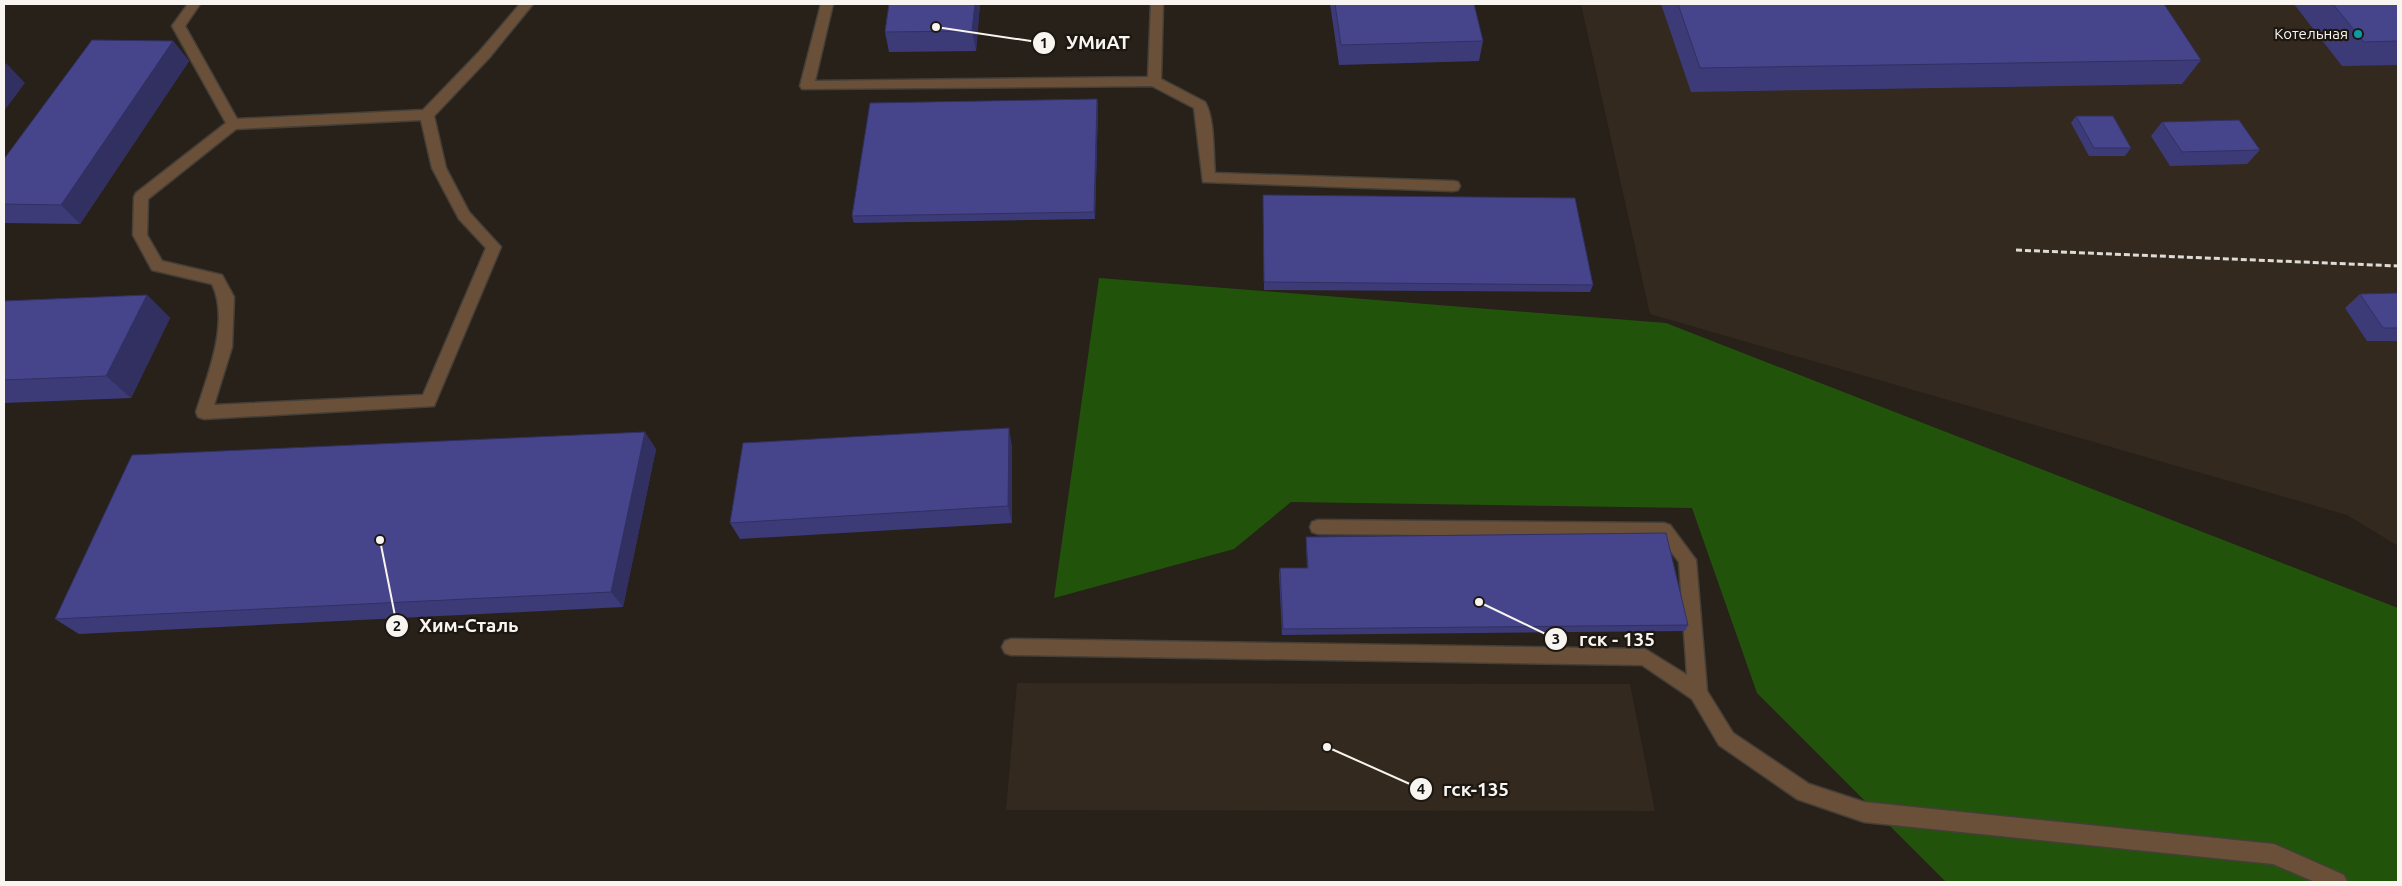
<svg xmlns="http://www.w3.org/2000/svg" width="2402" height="886" font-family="Ubuntu,sans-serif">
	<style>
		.built { fill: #33291e }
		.forest { fill: #22530b }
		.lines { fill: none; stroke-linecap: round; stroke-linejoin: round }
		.service-casing { stroke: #443f38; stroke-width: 3 }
		.service { fill: #6a5038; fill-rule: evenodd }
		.rail { stroke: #dedad5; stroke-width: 3; stroke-dasharray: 6 3; stroke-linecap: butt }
		.wall { fill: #3c3b78 }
		.shaded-wall { fill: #313061 }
		.building { fill: #46458b; stroke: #313061 }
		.culture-dot { fill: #0f9aa8; stroke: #1d1711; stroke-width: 2 }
		.labels { text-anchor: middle; stroke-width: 4.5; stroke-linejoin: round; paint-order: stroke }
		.far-poi-label { font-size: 15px; fill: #f8f4f0; stroke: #1d1711; text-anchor: end }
		.leader { fill: none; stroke: #f8f4f0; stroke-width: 2 }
		.callout-dot { fill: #f8f4f0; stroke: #1d1711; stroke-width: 2 }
		.mark-label { font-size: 15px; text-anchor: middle; font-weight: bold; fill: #111 }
		.callout-label { font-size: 19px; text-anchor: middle; font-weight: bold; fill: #f8f4f0; stroke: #1d1711; stroke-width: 4.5; stroke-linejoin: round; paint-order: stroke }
	</style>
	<rect width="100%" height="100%" fill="#27211a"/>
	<g class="built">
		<path d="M1581,4H2398V546L2347,515L1650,314Z"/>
		<path d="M1017,683L1630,684L1655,811L1006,810Z"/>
	</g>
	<path class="forest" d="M1099,278L1666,323L2398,608V882H1946L1757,693L1692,508L1291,502L1234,549L1054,598Z"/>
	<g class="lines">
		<g class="service-casing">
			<g id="service">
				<path d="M188,4H200L185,26L237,119L423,110L479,52L520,4H533L489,58L434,116L446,168L469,212L501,247L434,406L204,419L198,417L196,412C208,374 230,321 212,284L152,270L133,235L134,197L136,193L226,123L172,26ZM421,120L432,168L459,219L486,248L423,395L214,405L232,347L234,297L222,275L162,261L147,235L148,199L236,129Z"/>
				<path d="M821,4H833L815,81L1148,77L1151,4H1163L1161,79L1205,102C1215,119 1213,153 1215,173L1453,181L1458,182L1460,186L1458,190L1453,191L1203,182L1194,108L1152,86L802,89L800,86Z"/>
				<path d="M1318,520L1664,523L1670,525L1696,560L1707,691L1733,733L1809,784L1864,802L2274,844L2344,875L2347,882H2315L2273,864L1864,822L1797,799L1719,745L1692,699L1642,665L1011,655L1005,653L1002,647L1005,641L1011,639L1645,649L1687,675L1679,562L1660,537L1318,534L1312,532L1310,527L1312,522Z"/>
			</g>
		</g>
		<use href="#service" class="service"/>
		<path class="rail" d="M2016,250L2398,266"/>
	</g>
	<g class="wall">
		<path d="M889,4H980L976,51L889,52L885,32Z"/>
		<path d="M1330,4H1474L1483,41L1479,61L1339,65Z"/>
		<path d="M1661,4H2164L2201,60L2182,84L1691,92Z"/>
		<path d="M2294,4H2398V65L2342,66Z"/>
		<path d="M173,41L189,61L80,224L4,223V159Z"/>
		<path d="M1097,99L1098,107L1095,219L854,223L852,216Z"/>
		<path d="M2076,116L2131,148L2125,156H2089L2071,123Z"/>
		<path d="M2162,122L2260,150L2247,164L2170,166L2151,136Z"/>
		<path d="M1263,195L1593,285L1590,292L1264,290Z"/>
		<path d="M2398,293V341H2367L2345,308L2360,294Z"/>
		<path d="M147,295L170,318L131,398L4,403V301Z"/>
		<path d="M1012,446V523L740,539L730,523Z"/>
		<path d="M656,449L623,607L79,634L55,619Z"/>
		<path d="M1306,537L1688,625L1685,631L1282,635L1279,574L1280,568H1307L1306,543Z"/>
	</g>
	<g class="shaded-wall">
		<path d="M975,4H980L976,51L972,31Z"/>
		<path d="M173,41L189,61L80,224L61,205Z"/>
		<path d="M6,63L25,83L4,111V66Z"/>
		<path d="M1097,99L1098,107L1095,219L1094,212Z"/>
		<path d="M147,295L170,318L131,398L106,376Z"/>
		<path d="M1009,428L1012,446V523L1008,506Z"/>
		<path d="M645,432L656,449L623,607L611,592Z"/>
	</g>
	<g class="building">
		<path d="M889,4H975L972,31L885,32Z"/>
		<path d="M1335,4H1474L1483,41L1341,45Z"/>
		<path d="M1678,4H2164L2201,60L1700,68Z"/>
		<path d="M2333,4H2398V41L2364,42Z"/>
		<path d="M92,40L173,41L61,205L4,204V159Z"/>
		<path d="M1097,99L1094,212L852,216L870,103Z"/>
		<path d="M2076,116H2113L2131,148H2094Z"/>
		<path d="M2239,120L2260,150L2182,152L2162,122Z"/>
		<path d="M1263,195L1575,198L1593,285L1264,282Z"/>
		<path d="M2398,293V328H2383L2360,294Z"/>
		<path d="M147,295L106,376L4,380V301Z"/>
		<path d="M1009,428L1008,506L730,523L743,443Z"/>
		<path d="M645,432L611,592L55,619L132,455Z"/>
		<path d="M1666,533L1688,625L1283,629L1280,568H1308L1306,537Z"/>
	</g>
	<circle class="culture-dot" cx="2358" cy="34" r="5"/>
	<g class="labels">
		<g class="far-poi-label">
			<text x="2348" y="39">Котельная</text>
		</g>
	</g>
	<path class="leader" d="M936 27L1044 43M380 540L397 626M1479 602L1556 639M1327 747L1421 789"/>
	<g class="callout-dot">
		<circle cx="936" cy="27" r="5"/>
		<circle cx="380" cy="540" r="5"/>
		<circle cx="1479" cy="602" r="5"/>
		<circle cx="1327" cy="747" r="5"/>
		<circle cx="1044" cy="43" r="12"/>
		<circle cx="397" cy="626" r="12"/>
		<circle cx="1556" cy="639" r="12"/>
		<circle cx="1421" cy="789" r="12"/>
	</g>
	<g class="mark-label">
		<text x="1044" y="48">1</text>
		<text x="397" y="631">2</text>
		<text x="1556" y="644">3</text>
		<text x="1421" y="794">4</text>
	</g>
	<g class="callout-label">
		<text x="1098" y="49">УМиАТ</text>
		<text x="469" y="632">Хим-Сталь</text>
		<text x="1617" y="646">гск - 135</text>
		<text x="1476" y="796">гск-135</text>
	</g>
	<rect width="2402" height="886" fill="none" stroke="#f8f4f0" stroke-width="10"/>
</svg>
